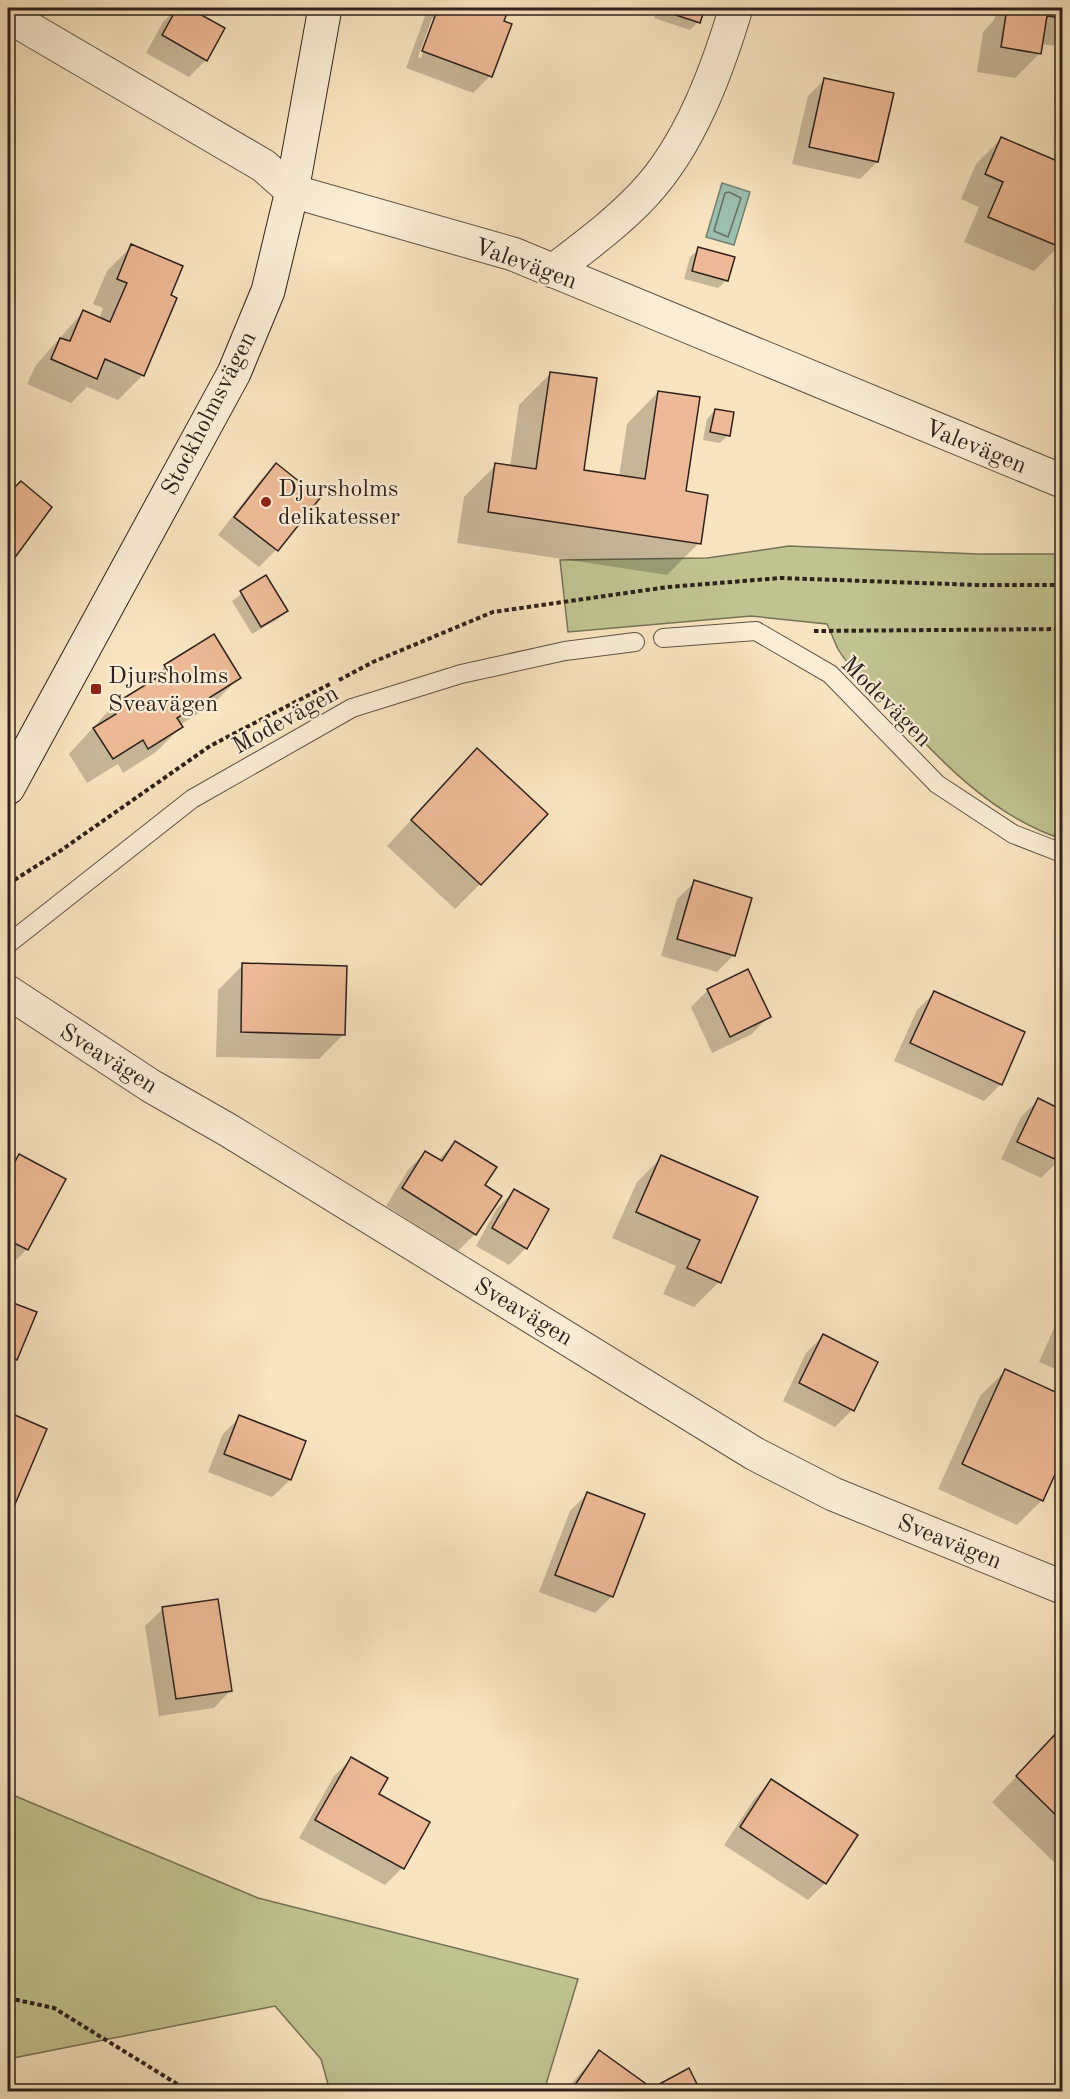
<svg xmlns="http://www.w3.org/2000/svg" width="1070" height="2099" font-family="'Old Standard TT',serif">
	<style>
		.green { fill: #c0c390; stroke: #777256; stroke-width: 1.5 }
		.water { fill: #9dbfaf; stroke: #718074; stroke-width: 1.5 }
		.shadow { fill: #0003; fill-rule: evenodd }
		.lines { fill: none; stroke-linecap: round; stroke-linejoin: round }
		.shore { stroke: #667066; stroke-width: 1.5 }
		.building { fill: #edb996; stroke: #2e211c; stroke-width: 1.5 }
		.lane-casing { stroke: #605245; stroke-width: 20 }
		.street-casing { stroke: #605245; stroke-width: 35 }
		.secondary-casing { stroke: #2e211c; stroke-width: 35 }
		.path { stroke: #2e211c; stroke-width: 4; stroke-dasharray: 4.5 3; stroke-linecap: butt }
		.lane { stroke: #faedd5; stroke-width: 18 }
		.street { stroke: #faedd5; stroke-width: 33 }
		.secondary { stroke: #faedd5; stroke-width: 33 }
		.poi-dot { fill: #8f2418; stroke: #faedd5; stroke-width: 2 }
		.labels { text-anchor: middle; stroke-width: 4.5; stroke-linejoin: round; paint-order: stroke }
		.street-label { font-size: 24px; fill: #2e211c; stroke: #faedd5 }
		.poi-label { font-size: 24px; fill: #2e211c; stroke: #faedd5; text-anchor: start }
	</style>
	<rect width="100%" height="100%" fill="#f8e4bf"/>
	<filter id="stains"><feTurbulence type="fractalNoise" baseFrequency=".00333" numOctaves="4"/><feColorMatrix values="0 0 0 0 .2 0 0 0 0 .09 0 0 0 0 .02 0 0 0 .5 -.17"/></filter>
	<radialGradient id="worn" r=".72"><stop offset=".6" stop-color="#630" stop-opacity="0"/><stop offset="1" stop-color="#630" stop-opacity=".3"/></radialGradient>
	<g class="green">
		<path d="M789,546L977,554H1062V839C991,816 936,757 888,703C872,685 850,670 838,649C834,641 831,632 827,624L751,616L568,632L560,560L707,558Z"/>
		<path d="M8,1793L258,1898L578,1979L544,2091H330L321,2059L275,2006L8,2059Z"/>
	</g>
	<path class="water" d="M722,183L750,192L734,245L706,237Z"/>
	<g class="shadow">
		<path d="M177,8H186L223,29L206,60L189,77L146,53L163,22Z"/>
		<path d="M434,8H507L490,76L473,93L406,68L425,16ZM432,18H436L421,58L418,57Z"/>
		<path d="M657,8H703L698,22L690,30L654,18Z"/>
		<path d="M866,8H893L886,14Z"/>
		<path d="M997,8H1062V47L1041,44L1040,53L1015,78L977,72L983,32L994,20Z"/>
		<path d="M825,79L877,162L860,179L792,164L808,96Z"/>
		<path d="M1001,139L1062,165V238L1059,246L1034,271L964,242L979,207L961,199L976,164Z"/>
		<path d="M132,246L169,295L143,375L118,400L87,387L71,403L27,384L36,365L83,312L99,319L103,308L93,304L107,271Z"/>
		<path d="M699,249L727,280L718,288L684,279L690,257Z"/>
		<path d="M551,373L582,471L619,477L627,424L658,392L699,543L667,575L457,543L464,497L496,465L510,467L519,405Z"/>
		<path d="M715,410L728,435L720,443L703,440L707,419Z"/>
		<path d="M276,465L318,498L276,550L259,567L218,535L259,482Z"/>
		<path d="M21,483L50,507L8,565V496Z"/>
		<path d="M266,577L286,611L278,619L252,634L232,601Z"/>
		<path d="M165,666L239,678L214,703L180,725L181,727L156,752L123,773L118,764L87,783L69,754L112,707L142,689Z"/>
		<path d="M453,775L480,884L455,909L387,846Z"/>
		<path d="M695,882L734,955L717,972L661,956L677,899Z"/>
		<path d="M243,965L344,1034L319,1059L216,1057L218,990Z"/>
		<path d="M708,990L769,1016L752,1034L712,1053L691,1007Z"/>
		<path d="M934,993L1001,1084L984,1101L894,1061L917,1010Z"/>
		<path d="M1038,1100L1062,1112V1151L1058,1161L1041,1178L1001,1159L1021,1117Z"/>
		<path d="M455,1143L483,1186L475,1234L458,1251L386,1206L408,1170L425,1153L437,1161Z"/>
		<path d="M19,1156L27,1249L10,1266L8,1265V1167Z"/>
		<path d="M662,1157L756,1198L719,1282L694,1307L663,1294L676,1266L612,1238L637,1182Z"/>
		<path d="M514,1191L526,1248L509,1265L476,1246L497,1208Z"/>
		<path d="M8,1302L35,1313L16,1359L8,1368Z"/>
		<path d="M1062,1310V1372L1039,1362Z"/>
		<path d="M823,1336L852,1410L835,1427L783,1401L806,1353Z"/>
		<path d="M1005,1371L1062,1397V1455L1042,1500L1017,1525L938,1489L980,1396Z"/>
		<path d="M8,1414L45,1430L8,1517Z"/>
		<path d="M240,1417L304,1442L290,1480L272,1497L208,1472L223,1434Z"/>
		<path d="M587,1494L612,1596L595,1613L539,1592L570,1511Z"/>
		<path d="M163,1609L231,1690L214,1708L159,1716L145,1626Z"/>
		<path d="M1062,1729V1870L992,1802Z"/>
		<path d="M351,1759L377,1794L428,1823L402,1868L385,1885L299,1838L334,1776Z"/>
		<path d="M772,1780L856,1836L825,1883L808,1900L724,1845L755,1798Z"/>
		<path d="M599,2052L652,2090L699,2092H564Z"/>
	</g>
	<g class="lines">
		<path class="shore" d="M729,192L741,198L728,237L714,231L725,193Z"/>
	</g>
	<g class="building">
		<path d="M177,8H189L225,28L207,61L162,35Z"/>
		<path d="M438,8H509L504,21L512,24L492,77L422,51Z"/>
		<path d="M662,8H705L700,23L661,10Z"/>
		<path d="M1007,8H1062V18L1047,16L1041,54L1001,47Z"/>
		<path d="M824,78L894,93L878,162L809,147Z"/>
		<path d="M1001,137L1062,163V241L1060,247L988,217L1003,182L985,174Z"/>
		<path d="M131,244L183,266L171,295L177,298L144,376L105,359L97,379L51,359L60,338L70,341L83,310L110,322L127,283L117,279Z"/>
		<path d="M698,247L735,257L728,281L692,271Z"/>
		<path d="M550,372L597,378L584,470L645,479L658,391L700,397L686,491L708,495L701,544L488,512L495,463L536,469Z"/>
		<path d="M715,409L734,412L730,436L710,432Z"/>
		<path d="M276,463L320,498L278,551L234,517Z"/>
		<path d="M21,481L52,507L8,567V494Z"/>
		<path d="M266,575L288,611L261,627L240,591Z"/>
		<path d="M214,634L241,678L177,718L183,727L148,749L143,740L113,759L93,728L116,714L111,706L168,671L164,665Z"/>
		<path d="M477,748L548,814L481,885L411,820Z"/>
		<path d="M694,880L752,898L735,956L677,939Z"/>
		<path d="M242,963L347,966L345,1035L241,1032Z"/>
		<path d="M748,969L771,1017L730,1037L707,989Z"/>
		<path d="M934,991L1025,1032L1002,1085L910,1043Z"/>
		<path d="M1038,1098L1062,1110V1154L1059,1161L1017,1142Z"/>
		<path d="M455,1141L497,1167L485,1185L502,1196L476,1235L402,1188L425,1151L442,1161Z"/>
		<path d="M19,1154L66,1179L28,1250L8,1240V1175Z"/>
		<path d="M661,1155L758,1197L721,1283L687,1268L700,1240L636,1212Z"/>
		<path d="M514,1189L549,1209L527,1249L492,1228Z"/>
		<path d="M8,1301L37,1312L17,1360L8,1356Z"/>
		<path d="M823,1334L878,1362L854,1411L799,1383Z"/>
		<path d="M1005,1369L1062,1395V1459L1043,1501L962,1464Z"/>
		<path d="M8,1412L47,1429L10,1516L8,1515Z"/>
		<path d="M239,1415L306,1441L291,1480L224,1454Z"/>
		<path d="M587,1492L645,1514L613,1597L555,1575Z"/>
		<path d="M218,1599L232,1691L176,1699L162,1607Z"/>
		<path d="M1062,1727V1821L1016,1776Z"/>
		<path d="M351,1757L388,1778L379,1794L430,1822L404,1869L315,1820Z"/>
		<path d="M771,1779L858,1835L826,1884L740,1827Z"/>
		<path d="M599,2050L652,2088L689,2068L701,2092H570Z"/>
	</g>
	<g class="lines">
		<g class="lane-casing">
			<g id="lane">
				<path d="M663,638L756,631L830,674L937,784L1013,834L1062,853"/>
				<path d="M8,944L192,799L352,708L461,674L565,651L635,642"/>
			</g>
		</g>
		<g class="street-casing">
			<g id="street">
				<path d="M8,16L264,166L292,191L513,254L1062,481"/>
				<path d="M553,271C584,247 617,223 644,194C690,145 717,71 736,8"/>
				<path d="M8,992L151,1086L228,1130L755,1454L833,1494L1062,1587"/>
			</g>
		</g>
		<g class="secondary-casing">
			<path id="secondary" d="M8,788L234,373L268,291L292,191L325,8"/>
		</g>
		<g class="path">
			<path d="M814,631L1062,629"/>
			<path d="M339,680L373,662L493,612L668,587L781,578L977,585H1062"/>
			<path d="M8,884L60,851L210,746L332,683"/>
			<path d="M8,1998L54,2008L182,2087"/>
		</g>
		<use href="#lane" class="lane"/>
		<use href="#street" class="street"/>
		<use href="#secondary" class="secondary"/>
	</g>
	<g class="poi-dot">
		<circle cx="266" cy="502" r="6"/>
		<rect x="90" y="683" width="12" height="12" rx="3"/>
	</g>
	<g class="labels">
		<g class="street-label">
			<text transform="translate(526 263) rotate(20)" y="8">Valevägen</text>
			<text transform="translate(208 413) rotate(-63)" y="8">Stockholmsvägen</text>
			<text transform="translate(976 446) rotate(22)" y="8">Valevägen</text>
			<text transform="translate(887 701) rotate(45)" y="8">Modevägen</text>
			<text transform="translate(285 719) rotate(-29)" y="8">Modevägen</text>
			<text transform="translate(109 1058) rotate(32)" y="8">Sveavägen</text>
			<text transform="translate(524 1311) rotate(31)" y="8">Sveavägen</text>
			<text transform="translate(950 1541) rotate(22)" y="8">Sveavägen</text>
		</g>
		<g class="poi-label">
			<text x="278" y="496">Djursholms<tspan x="278" dy="28">delikatesser</tspan></text>
			<text x="108" y="683">Djursholms<tspan x="108" dy="28">Sveavägen</tspan></text>
		</g>
	</g>
	<rect width="1070" height="2099" fill="none" stroke="#f8e4bf" stroke-width="30"/>
	<rect x="9" y="9" width="1052" height="2081" fill="none" stroke="#2e211c" stroke-width="3"/>
	<rect x="15" y="15" width="1040" height="2069" fill="none" stroke="#2e211c" stroke-width="1.5"/>
	<rect width="100%" height="100%" filter="url(#stains)"/>
	<rect width="100%" height="100%" fill="url(#worn)"/>
</svg>
